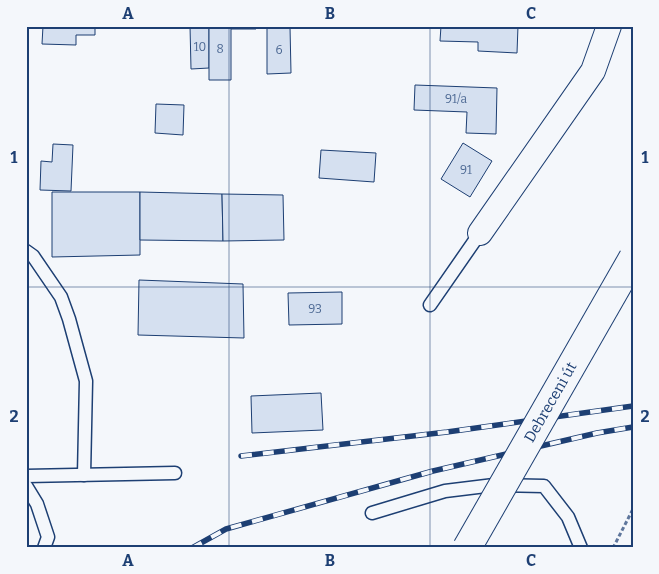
<svg xmlns="http://www.w3.org/2000/svg" width="659" height="574" font-family="Bitter,serif">
	<style>
		.building { fill: #d5e0f0; stroke: #1d3f73 }
		.lines { fill: none; stroke-linecap: round; stroke-linejoin: round }
		.service-casing { stroke: #1d3f73; stroke-width: 15 }
		.minor-casing { stroke: #1d3f73; stroke-width: 26 }
		.path { stroke: #5e769c; stroke-width: 3; stroke-dasharray: 4 2.5; stroke-linecap: butt }
		.service { stroke: #f4f7fb; stroke-width: 12 }
		.minor { stroke: #f4f7fb; stroke-width: 24 }
		.rail-casing { stroke: #1d3f73; stroke-width: 5.5 }
		.rail { stroke: #f4f7fb; stroke-width: 4; stroke-dasharray: 11; stroke-linecap: butt }
		.primary-bridge-casing { stroke: #1d3f73; stroke-width: 30; stroke-linecap: butt }
		.primary-bridge { stroke: #f4f7fb; stroke-width: 28 }
		.grid { fill: none; stroke: #1d3f73; stroke-width: 1; stroke-opacity: 0.55 }
		.labels { text-anchor: middle; stroke-width: 4; stroke-linejoin: round; paint-order: stroke }
		.number-label { font-size: 12px; fill: #4b6792 }
		.street-label { font-size: 15px; fill: #1d3f73; stroke: #f4f7fb }
		.neatline { fill: none; stroke: #1d3f73; stroke-width: 2 }
		.grid-label { font-size: 16px; text-anchor: middle; font-weight: bold; fill: #1d3f73 }
	</style>
	<rect width="100%" height="100%" fill="#f4f7fb"/>
	<g class="building">
		<path d="M43,26H95V35H76V45L42,44Z"/>
		<path d="M190,26H209V68L191,69Z"/>
		<path d="M209,26H256V29H231V80H209Z"/>
		<path d="M267,26H311L290,27L291,73L267,74Z"/>
		<path d="M441,26H518L517,53L478,51V42L440,41Z"/>
		<path d="M415,85L497,88L496,134L466,133L467,112L414,110Z"/>
		<path d="M156,104L184,105L183,135L155,133Z"/>
		<path d="M463,143L492,161L470,197L441,179Z"/>
		<path d="M53,144L73,145L71,191L40,190L41,161L52,162Z"/>
		<path d="M321,150L376,153L374,182L319,178Z"/>
		<path d="M52,192H140V255L52,257Z"/>
		<path d="M140,192L222,194L223,241L140,240Z"/>
		<path d="M222,194L283,195L284,240L223,241Z"/>
		<path d="M139,280L243,284L244,338L138,335Z"/>
		<path d="M342,292V324L289,325L288,293Z"/>
		<path d="M26,328L28,372H26Z"/>
		<path d="M321,393L323,430L252,433L251,396Z"/>
	</g>
	<g class="lines">
		<g class="service-casing">
			<g id="service">
				<path d="M26,251L33,256L61,297L69,319L86,381L84,475"/>
				<path d="M430,305L480,233"/>
				<path d="M26,476L175,473"/>
				<path d="M26,486L37,504L48,537L44,548"/>
				<path d="M372,513L445,491L494,485L544,486L568,517L581,548"/>
			</g>
		</g>
		<g class="minor-casing">
			<path id="minor" d="M480,233L593,71L609,26"/>
		</g>
		<path class="path" d="M613,548L633,509"/>
		<use href="#service" class="service"/>
		<use href="#minor" class="minor"/>
		<g class="rail-casing">
			<g id="rail">
				<path d="M241,456L447,432L633,406"/>
				<path d="M192,548L226,529L433,471L597,433L633,427"/>
			</g>
		</g>
		<use href="#rail" class="rail"/>
		<g class="primary-bridge-casing">
			<g id="primary-bridge">
				<path id="s1" d="M467,548L633,258"/>
			</g>
		</g>
		<use href="#primary-bridge" class="primary-bridge"/>
	</g>
	<path class="grid" d="M229,26V548M430,26V548M26,287H633"/>
	<g class="labels">
		<g class="number-label">
			<text x="200" y="51">10</text>
			<text x="220" y="53">8</text>
			<text x="279" y="54">6</text>
			<text x="456" y="103">91/a</text>
			<text x="466" y="174">91</text>
			<text x="315" y="313">93</text>
		</g>
		<g class="street-label">
			<text dy="5" stroke="none"><textPath href="#s1" startOffset="168">Debreceni út</textPath></text>
		</g>
	</g>
	<rect width="659" height="574" fill="none" stroke="#f4f7fb" stroke-width="55"/>
	<rect x="28" y="28" width="604" height="518" class="neatline"/>
	<g class="grid-label">
		<text x="128" y="19">A</text>
		<text x="330" y="19">B</text>
		<text x="531" y="19">C</text>
		<text x="14" y="163">1</text>
		<text x="645" y="163">1</text>
		<text x="14" y="422">2</text>
		<text x="645" y="422">2</text>
		<text x="128" y="566">A</text>
		<text x="330" y="566">B</text>
		<text x="531" y="566">C</text>
	</g>
</svg>
